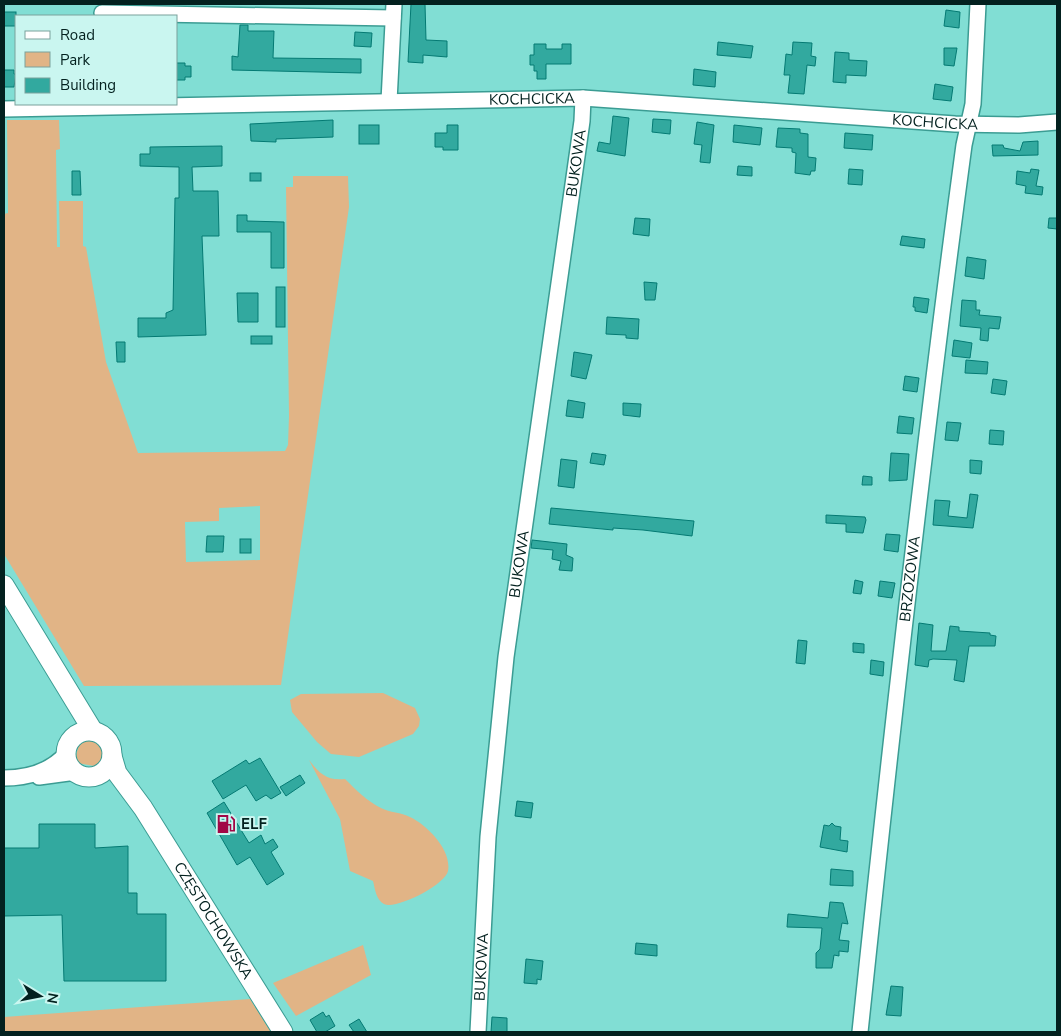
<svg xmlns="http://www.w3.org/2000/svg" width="1061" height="1036" font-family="'Nunito Sans',sans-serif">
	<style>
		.green { fill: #e1b486; fill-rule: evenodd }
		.building { fill: #32a99f; stroke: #047a73 }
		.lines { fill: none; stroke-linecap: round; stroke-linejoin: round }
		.minor-casing { stroke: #3b9c93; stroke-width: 18 }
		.major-casing { stroke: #3b9c93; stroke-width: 21 }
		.minor { stroke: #fff; stroke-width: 15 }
		.major { stroke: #fff; stroke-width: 19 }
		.labels { text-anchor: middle; stroke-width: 4; stroke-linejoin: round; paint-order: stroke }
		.street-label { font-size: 15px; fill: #03211f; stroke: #caf6f0 }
		.poi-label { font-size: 15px; font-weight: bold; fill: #03211f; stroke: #caf6f0; text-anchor: start }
	</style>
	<rect width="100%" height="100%" fill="#81ded4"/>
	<g class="green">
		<path d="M7,120H59L60,149L56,150L57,247H60L59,201H83V246L86,247L106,362L138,453L285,451L288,445L289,416L286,187H293V176H348L349,207L281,685L84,686L4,554V214L8,213ZM260,506V560L186,562L185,522L219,521V508Z"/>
		<path d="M383,693L415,708L420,719L419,726L413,734L359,757L331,754L317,742L292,712L290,700L301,694Z"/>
		<path d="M92,738C106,744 110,755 100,767L77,763L75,759L80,741Z"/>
		<path d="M309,760C320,774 327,781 345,779C356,790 367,801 381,808C390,813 401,812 410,817C427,825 452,850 448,871C445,885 396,910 384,904C376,900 375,889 373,881L350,871L340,819Z"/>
		<path d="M363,945L371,975L296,1016L273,983Z"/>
		<path d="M250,999L271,1032H4V1017Z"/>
	</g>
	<g class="building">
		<path d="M411,4H425L426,40L447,41V57L423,55V63L408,62Z"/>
		<path d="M946,10L960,12L959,28L944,26Z"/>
		<rect x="4" y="12" width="12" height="14"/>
		<path d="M240,25H248V31H274L273,58L361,59V73L232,70V56L238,57Z"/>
		<path d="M355,32L372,33L371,47L354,46Z"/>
		<path d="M718,42L753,46L751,58L717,55Z"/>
		<path d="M793,42L812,43L811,56L816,57L815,66L807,65L804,94L788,93L790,75H784L786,54L792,55Z"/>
		<path d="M534,44H546V49H562V44H571V64H546V79H537V71H534V65H530V55H534Z"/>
		<path d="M944,48H957L954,66L944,65Z"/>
		<path d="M835,52L849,53V60L867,61L866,76L846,75V83L833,82Z"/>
		<path d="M176,63H185V66H191V77H185V80H176Z"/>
		<path d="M694,69L716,72L715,87L693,85Z"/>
		<path d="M4,70H14V74H16L14,87H4Z"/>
		<path d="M935,84L953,87L951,101L933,99Z"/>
		<path d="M613,116L629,118L625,156L597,151L599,142L610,144Z"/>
		<path d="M653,119L671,120L670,134L652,132Z"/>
		<path d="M333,120V137L276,139V142L251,141L250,124Z"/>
		<path d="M697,122L714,125L710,163L700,162L702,145L694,144Z"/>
		<rect x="359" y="125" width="20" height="19"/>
		<path d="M447,125H458V150H443V147H435V133H447Z"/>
		<path d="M734,125L762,128L760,145L733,142Z"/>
		<path d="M778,128L800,129V133L808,134V157L816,158L815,171H811L810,175L795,173L796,153L792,152V148L776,147Z"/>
		<path d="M845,133L873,135L872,150L844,148Z"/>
		<path d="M1038,141V155L993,156L992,145H1003L1004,148L1020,151L1023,142Z"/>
		<path d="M222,146V166L192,167L193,191H218L219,236H202L206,335L138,337V318H166V313L173,310L175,198H179V167L140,166V154H150V147Z"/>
		<path d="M738,166L752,167V176L737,175Z"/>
		<path d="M849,169L863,170L862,185L848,184Z"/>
		<path d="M1031,169L1039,170L1036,186L1043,187L1042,195L1025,193L1026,186L1016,184L1017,171L1030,173Z"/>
		<path d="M72,171H80L81,195H72Z"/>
		<rect x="250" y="173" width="11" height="8"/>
		<path d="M237,215H247V221L284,222V268H271V232H237Z"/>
		<path d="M635,218L650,219L649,236L633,234Z"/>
		<path d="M1049,218H1057V229L1048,228Z"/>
		<path d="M902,236L925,239L924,248L900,245Z"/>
		<path d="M967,257L986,260L984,279L965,276Z"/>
		<path d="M644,282L657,283L655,300H645Z"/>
		<rect x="276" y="287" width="9" height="40"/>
		<path d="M237,293H258V322H238Z"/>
		<path d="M914,297L929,299L927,313L915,311V307H913Z"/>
		<path d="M962,300L976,301V310H980L979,315L1001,317L999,329L989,328L988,341L980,340L981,328L960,326Z"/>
		<path d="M607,317L639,319L638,339L626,338V335L606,334Z"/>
		<rect x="251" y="336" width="21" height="8"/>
		<path d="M954,340L972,343L970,358L952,356Z"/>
		<path d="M116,342H125V362H117Z"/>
		<path d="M574,352L592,355L586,379L571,376Z"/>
		<path d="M966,360L988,362L987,374L965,373Z"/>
		<path d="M905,376L919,378L917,392L903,390Z"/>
		<path d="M993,379L1007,381L1005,395L991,393Z"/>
		<path d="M568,400L585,403L583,418L566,416Z"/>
		<path d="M623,403L641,404L640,417L623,415Z"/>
		<path d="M899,416L914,418L912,434L897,433Z"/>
		<path d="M947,422L961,423L958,441L945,440Z"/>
		<path d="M990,430L1004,431L1003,445L989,444Z"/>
		<path d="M592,453L606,455L604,465L590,463Z"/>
		<path d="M891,453L909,454L907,480L889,481Z"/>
		<path d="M561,459L577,461L574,488L558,486Z"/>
		<path d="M970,460L982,461L981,474L970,473Z"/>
		<path d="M863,476L872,477V485H862Z"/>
		<path d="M970,494L978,495L973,528L933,525L935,500L950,501L948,516L967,518Z"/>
		<path d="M551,508L694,521L692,536L643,530L613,528V530L549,524Z"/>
		<path d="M826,515L865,517L866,520L863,533L846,532V524L826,523Z"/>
		<path d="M886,534L900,535L898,552L884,550Z"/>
		<path d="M207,536H224L223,552H206Z"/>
		<rect x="240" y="539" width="11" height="14"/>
		<path d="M532,540L567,544L566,555L573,558L572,571L559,570L561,561L552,559L553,550L531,548Z"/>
		<path d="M855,580L863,582L861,594L853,593Z"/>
		<path d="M880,581L895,583L892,598L878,596Z"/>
		<path d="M919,623L933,625L931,651H946L950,626L959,627V631L990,633V635L996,636L995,646H969L964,682L954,680L957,660L933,659L929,660L928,667L915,665Z"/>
		<path d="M798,640L807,641L805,664L796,663Z"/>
		<path d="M853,643L864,644V653L853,652Z"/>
		<path d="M871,660L884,662L883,676L870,674Z"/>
		<path d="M260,758L281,793L271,799L266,795L256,801L246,785L223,799L212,781L246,760L249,764Z"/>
		<path d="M300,775L305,783L286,796L280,787Z"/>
		<path d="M517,801L533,803L531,818L515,816Z"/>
		<path d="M224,802L249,843L261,835L265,844L273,839L278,847L271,852L284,874L267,885L250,857L237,865L207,813Z"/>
		<path d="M832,823L835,826L841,827L840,840L848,841L847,852L820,847L824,825L829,826Z"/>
		<path d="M39,824H95V848L128,846V893H137V914H166V981H64L62,915L4,916V848H39Z"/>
		<path d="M831,869L853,871V886L830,885Z"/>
		<path d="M830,902L843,903L848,924L842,923L839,940L849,941L848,952L839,951V956L834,955L832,968H816V953L820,949L822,928L787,927L788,914L828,918Z"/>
		<path d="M636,943L657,945V956L635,954Z"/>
		<path d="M526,959L543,961L541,980L537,979V984L524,983Z"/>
		<path d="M891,986L903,987L901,1016L886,1015Z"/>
		<path d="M323,1012L326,1017L329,1015L335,1026L325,1032H317L310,1020Z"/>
		<path d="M492,1017L507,1018V1032H491Z"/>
		<path d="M359,1019L367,1032H354L349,1025Z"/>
	</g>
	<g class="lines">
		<g class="minor-casing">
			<g id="minor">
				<path d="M102,13L393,18"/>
				<path d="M389,101L394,4"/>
				<path id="s1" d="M4,109L583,98L955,124L1019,125L1057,122"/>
				<path d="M39,777L76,772"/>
				<path d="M4,778C28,778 51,771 67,753"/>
				<path id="s2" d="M478,1032L488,837L506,657L582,121L583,98"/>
				<path id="s3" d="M860,1032C891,736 924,441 964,145L973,104L978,4"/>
			</g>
		</g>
		<g class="major-casing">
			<g id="major">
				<path d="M4,585L93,731"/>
				<circle cx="89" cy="754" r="23"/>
				<path id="s4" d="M112,756L117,773L143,808L283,1032"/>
			</g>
		</g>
		<use href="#minor" class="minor"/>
		<use href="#major" class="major"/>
	</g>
	<defs>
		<g id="fuel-bare" transform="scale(1.5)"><path d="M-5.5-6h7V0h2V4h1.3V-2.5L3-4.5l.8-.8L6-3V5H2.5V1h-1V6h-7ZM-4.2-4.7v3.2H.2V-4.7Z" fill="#a10746" stroke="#caf6f0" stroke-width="2.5" paint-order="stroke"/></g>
	</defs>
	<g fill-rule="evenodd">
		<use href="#fuel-bare" x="226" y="824"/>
	</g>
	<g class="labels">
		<g class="street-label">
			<text dy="5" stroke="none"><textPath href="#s1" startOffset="528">KOCHCICKA</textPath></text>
			<text dy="5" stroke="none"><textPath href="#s1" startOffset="932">KOCHCICKA</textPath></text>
			<text dy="5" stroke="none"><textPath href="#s2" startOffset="875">BUKOWA</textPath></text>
			<text dy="5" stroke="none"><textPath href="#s2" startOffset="470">BUKOWA</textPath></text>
			<text dy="5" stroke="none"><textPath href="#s3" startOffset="456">BRZOZOWA</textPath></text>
			<text dy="5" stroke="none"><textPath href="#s4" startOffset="194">CZĘSTOCHOWSKA</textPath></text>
			<text dy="5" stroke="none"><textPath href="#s2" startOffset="65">BUKOWA</textPath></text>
		</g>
		<g class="poi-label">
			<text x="241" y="829">ELF</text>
		</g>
	</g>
	<rect width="1061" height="1036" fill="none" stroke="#03211f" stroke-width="10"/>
	<rect x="15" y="15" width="162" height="90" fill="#caf6f0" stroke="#7aa19c"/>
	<rect x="25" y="31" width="25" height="8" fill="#ffffff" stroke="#7aa19c"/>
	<text x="60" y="40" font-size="15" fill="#03211f">Road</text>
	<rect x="25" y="52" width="25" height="15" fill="#e1b486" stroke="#7aa19c"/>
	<text x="60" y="65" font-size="15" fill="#03211f">Park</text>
	<rect x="25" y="78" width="25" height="15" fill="#32a99f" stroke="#7aa19c"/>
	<text x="60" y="90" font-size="15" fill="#03211f">Building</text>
	<g transform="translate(40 996) rotate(100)" stroke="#caf6f0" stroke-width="4" paint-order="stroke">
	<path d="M0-4L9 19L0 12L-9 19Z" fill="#03211f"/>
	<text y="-8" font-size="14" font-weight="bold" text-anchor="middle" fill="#03211f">N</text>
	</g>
</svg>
